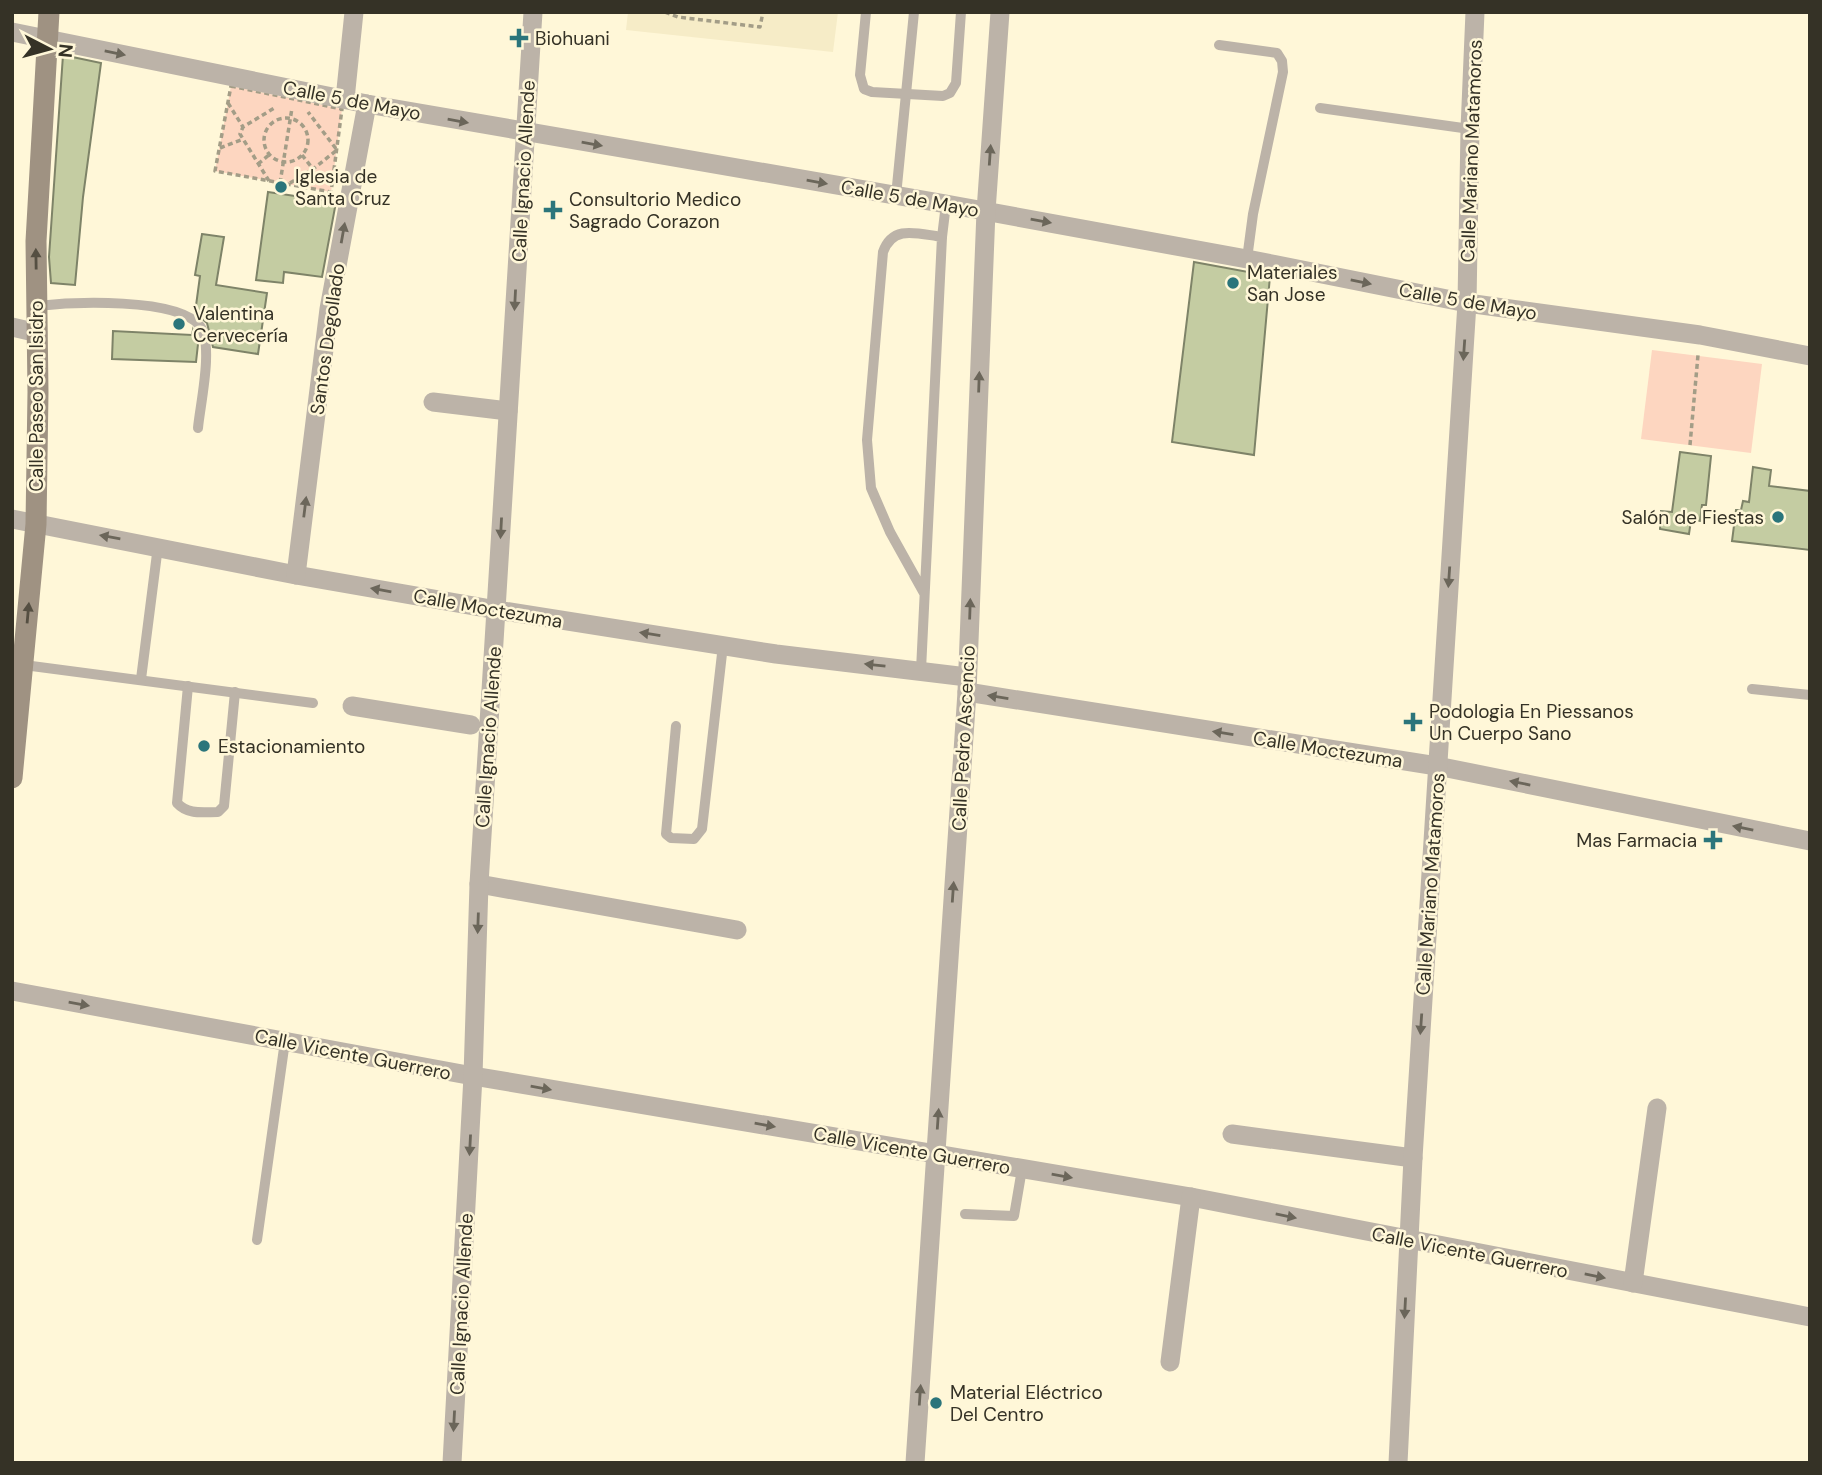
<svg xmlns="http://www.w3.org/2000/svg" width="1822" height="1475" font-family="'DM Sans',sans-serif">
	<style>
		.built { fill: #f6ecc7 }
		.green { fill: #fdd6c0 }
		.building { fill: #c4cca2; stroke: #7e8368; stroke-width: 2 }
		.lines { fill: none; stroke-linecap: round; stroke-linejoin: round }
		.path { stroke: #a39d87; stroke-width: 3.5; stroke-dasharray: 5 3.5; stroke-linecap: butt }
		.service { stroke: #bcb3a8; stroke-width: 10 }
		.minor { stroke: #bcb3a8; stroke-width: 19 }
		.secondary { stroke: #9f9282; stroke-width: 21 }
		.oneway { fill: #6b665a }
		.oneway2 { fill: #554f42 }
		.poi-dot { fill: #2b757b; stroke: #fff7d8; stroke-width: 2.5 }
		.labels { text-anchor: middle; stroke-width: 5; stroke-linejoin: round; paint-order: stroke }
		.poi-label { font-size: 19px; fill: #353226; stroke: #fff7d8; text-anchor: start }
		.street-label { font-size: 19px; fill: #353226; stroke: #fff7d8 }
	</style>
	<rect width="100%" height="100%" fill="#fff7d8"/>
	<path class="built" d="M628,12H838L833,52L626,30Z"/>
	<g class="green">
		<path d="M231,86L342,109L331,192L215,171Z"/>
		<path d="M1652,350L1762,364L1751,453L1641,439Z"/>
	</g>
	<g class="building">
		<path d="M63,55L101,63L83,197L75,285L51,283L49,257Z"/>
		<path d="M268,192L336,202L322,277L284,272L283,283L256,280Z"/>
		<path d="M202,234L224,237L216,285L267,293L258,354L213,347L207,323L195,313L200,276L195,275Z"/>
		<path d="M1194,262L1270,276L1254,455L1172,442Z"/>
		<path d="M193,330L198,344L196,362L112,359L113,331L192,335Z"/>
		<path d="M1680,452L1711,456L1706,505H1702L1700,521L1691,520L1689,534L1660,529L1661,511L1672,512Z"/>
		<path d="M1753,467L1771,470L1769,486L1810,491V550L1732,541L1736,510H1741L1743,501L1749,502Z"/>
	</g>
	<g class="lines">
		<g class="path">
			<path d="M665,12L678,17L760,27L763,12"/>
			<path d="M231,86L342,109L331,192L215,171Z"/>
			<path d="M228,103L243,127"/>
			<circle cx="286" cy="140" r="22"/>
			<path d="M220,148L241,140"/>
			<path d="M302,155L313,169"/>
			<path d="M258,164L270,154"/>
			<path d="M269,181L240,134L243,127L276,107"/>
			<path d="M280,183L292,108"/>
			<path d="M290,183L313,169L337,150L308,112"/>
			<path d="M1690,445L1698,355"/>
		</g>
		<g class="service">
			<path d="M866,12L860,75L864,89L872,92L943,96L950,93L956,83L961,12"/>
			<path d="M1219,45L1277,53L1282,61L1283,72L1253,214L1247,259"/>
			<path d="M1320,108L1470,129"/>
			<path d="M896,196L914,12"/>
			<path d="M942,237L946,204"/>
			<path d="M37,306C72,302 177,297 200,326C214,345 200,405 198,428"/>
			<path d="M24,665L313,703"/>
			<path d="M921,670L942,237C918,234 893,224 883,252L867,440L871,488L890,532L924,593"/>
			<path d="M141,679L158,546"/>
			<path d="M188,686L177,803C188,815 203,812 218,812L224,806L235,692"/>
			<path d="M1752,689L1810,695"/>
			<path d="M676,726L666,834L671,838L694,839L702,829L723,645"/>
			<path d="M965,1214L1014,1216L1022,1169"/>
			<path d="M257,1240L285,1041"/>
		</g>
		<g class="minor">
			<path d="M12,32L367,104L946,204L1247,259L1467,303L1700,335L1810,356"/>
			<path d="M345,99L354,12"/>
			<path d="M12,327L38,333"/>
			<path d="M433,402L508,411"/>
			<path d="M12,519L296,575L497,610L776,654L967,677"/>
			<path d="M296,575L329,309L367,104"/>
			<path d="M967,692L1437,766L1810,841"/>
			<path d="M352,706L471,725"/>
			<path d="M479,884L737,930"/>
			<path d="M12,991L473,1076L1191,1197L1810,1317"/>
			<path d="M1232,1134L1413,1158"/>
			<path d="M1633,1283L1657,1108"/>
			<path d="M1170,1362L1191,1197"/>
			<path d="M452,1463L473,1076L479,884L533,12"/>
			<path d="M915,1463L967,692L986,211L1000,12"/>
			<path d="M1398,1463L1413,1158L1467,303L1470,129L1475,12"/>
		</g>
		<path class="secondary" d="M12,778L36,524L38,392L36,241L49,12"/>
	</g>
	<defs><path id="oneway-solid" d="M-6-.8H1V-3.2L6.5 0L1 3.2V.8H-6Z" transform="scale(1.75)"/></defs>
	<g class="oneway">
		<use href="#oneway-solid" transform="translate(115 53) rotate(11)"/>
		<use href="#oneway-solid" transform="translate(458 121) rotate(10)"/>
		<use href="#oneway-solid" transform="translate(592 144) rotate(10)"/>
		<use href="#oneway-solid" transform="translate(990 155) rotate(-86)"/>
		<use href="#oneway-solid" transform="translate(817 182) rotate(10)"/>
		<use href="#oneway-solid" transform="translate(1041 221) rotate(10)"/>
		<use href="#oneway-solid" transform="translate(343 233) rotate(-80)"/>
		<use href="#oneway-solid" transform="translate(1361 282) rotate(11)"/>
		<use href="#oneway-solid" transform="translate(515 300) rotate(93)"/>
		<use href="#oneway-solid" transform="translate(1464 350) rotate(94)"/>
		<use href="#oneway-solid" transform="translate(979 382) rotate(-88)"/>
		<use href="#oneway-solid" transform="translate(305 507) rotate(-83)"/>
		<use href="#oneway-solid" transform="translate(501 528) rotate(93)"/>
		<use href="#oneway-solid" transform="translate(110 537) rotate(-170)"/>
		<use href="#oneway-solid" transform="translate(1449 577) rotate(94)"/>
		<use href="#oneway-solid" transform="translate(381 590) rotate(-170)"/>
		<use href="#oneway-solid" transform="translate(970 609) rotate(-88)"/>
		<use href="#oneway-solid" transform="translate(650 634) rotate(-171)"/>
		<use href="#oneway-solid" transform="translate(875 665) rotate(-174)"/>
		<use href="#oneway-solid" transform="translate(998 697) rotate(-171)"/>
		<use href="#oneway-solid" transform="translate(1223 733) rotate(-171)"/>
		<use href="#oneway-solid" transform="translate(1520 783) rotate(-169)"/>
		<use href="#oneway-solid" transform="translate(1743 828) rotate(-169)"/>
		<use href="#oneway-solid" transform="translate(953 892) rotate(-86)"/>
		<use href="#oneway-solid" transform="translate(478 923) rotate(92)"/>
		<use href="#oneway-solid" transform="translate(79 1004) rotate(10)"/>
		<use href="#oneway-solid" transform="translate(1421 1024) rotate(94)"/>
		<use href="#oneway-solid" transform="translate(541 1088) rotate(10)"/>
		<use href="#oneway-solid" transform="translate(938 1119) rotate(-86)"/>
		<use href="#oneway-solid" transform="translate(765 1125) rotate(10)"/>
		<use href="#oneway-solid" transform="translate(470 1145) rotate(93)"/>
		<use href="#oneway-solid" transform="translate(1062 1176) rotate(10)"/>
		<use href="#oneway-solid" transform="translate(1286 1216) rotate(11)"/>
		<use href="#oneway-solid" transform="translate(1595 1276) rotate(11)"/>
		<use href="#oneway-solid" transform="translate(1405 1308) rotate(93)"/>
		<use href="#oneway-solid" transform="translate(920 1395) rotate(-86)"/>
		<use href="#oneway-solid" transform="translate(454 1421) rotate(93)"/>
	</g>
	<g class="oneway2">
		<use href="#oneway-solid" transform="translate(36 259) rotate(-91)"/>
		<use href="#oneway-solid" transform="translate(28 613) rotate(-85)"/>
	</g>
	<g class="poi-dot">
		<path d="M515.5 27.5h7v7h7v7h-7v7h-7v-7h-7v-7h7z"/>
		<circle cx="281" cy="187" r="7"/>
		<path d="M549.5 199.5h7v7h7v7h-7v7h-7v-7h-7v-7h7z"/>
		<circle cx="1233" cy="283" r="7"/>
		<circle cx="179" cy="324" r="7"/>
		<circle cx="1778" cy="517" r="7"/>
		<path d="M1409.5 711.5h7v7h7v7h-7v7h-7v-7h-7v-7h7z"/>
		<circle cx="204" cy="746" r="7"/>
		<path d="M1709.5 829.5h7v7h7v7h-7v7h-7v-7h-7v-7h7z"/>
		<circle cx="936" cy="1403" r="7"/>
	</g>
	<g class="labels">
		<g class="poi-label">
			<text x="535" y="45">Biohuani</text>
			<text x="295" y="183">Iglesia de<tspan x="295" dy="22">Santa Cruz</tspan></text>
			<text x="569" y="206">Consultorio Medico<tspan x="569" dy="22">Sagrado Corazon</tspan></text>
			<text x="1247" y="279">Materiales<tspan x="1247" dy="22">San Jose</tspan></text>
			<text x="193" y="320">Valentina<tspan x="193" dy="22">Cervecería</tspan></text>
			<text x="1764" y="524" text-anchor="end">Salón de Fiestas</text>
			<text x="1429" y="718">Podologia En Piessanos<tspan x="1429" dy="22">Un Cuerpo Sano</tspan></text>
			<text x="218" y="753">Estacionamiento</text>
			<text x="1697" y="847" text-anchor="end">Mas Farmacia</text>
			<text x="950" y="1399">Material Eléctrico<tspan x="950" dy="22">Del Centro</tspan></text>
		</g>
		<g class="street-label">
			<text transform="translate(352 100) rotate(11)" y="7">Calle 5 de Mayo</text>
			<text transform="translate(1471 151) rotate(-88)" y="7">Calle Mariano Matamoros</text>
			<text transform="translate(523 171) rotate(-87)" y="7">Calle Ignacio Allende</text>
			<text transform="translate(910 198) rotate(10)" y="7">Calle 5 de Mayo</text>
			<text transform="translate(1468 301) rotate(10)" y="7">Calle 5 de Mayo</text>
			<text transform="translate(327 339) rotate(-82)" y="7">Santos Degollado</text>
			<text transform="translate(36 396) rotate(-90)" y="7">Calle Paseo San Isidro</text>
			<text transform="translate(488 608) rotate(10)" y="7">Calle Moctezuma</text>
			<text transform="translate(488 737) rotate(-86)" y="7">Calle Ignacio Allende</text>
			<text transform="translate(963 738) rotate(-87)" y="7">Calle Pedro Ascencio</text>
			<text transform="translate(1328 749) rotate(9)" y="7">Calle Moctezuma</text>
			<text transform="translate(1430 884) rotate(-86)" y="7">Calle Mariano Matamoros</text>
			<text transform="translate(353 1054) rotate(11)" y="7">Calle Vicente Guerrero</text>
			<text transform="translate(912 1150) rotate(10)" y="7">Calle Vicente Guerrero</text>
			<text transform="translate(1470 1252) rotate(11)" y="7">Calle Vicente Guerrero</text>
			<text transform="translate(461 1304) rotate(-87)" y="7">Calle Ignacio Allende</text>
		</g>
	</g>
	<rect width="1822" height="1475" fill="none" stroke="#353226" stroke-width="28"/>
	<g transform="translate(49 49) rotate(96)" stroke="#fff7d8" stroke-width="5" paint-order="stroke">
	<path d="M0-5L12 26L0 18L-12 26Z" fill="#353226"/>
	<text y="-10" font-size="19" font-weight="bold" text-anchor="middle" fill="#353226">N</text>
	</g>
</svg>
